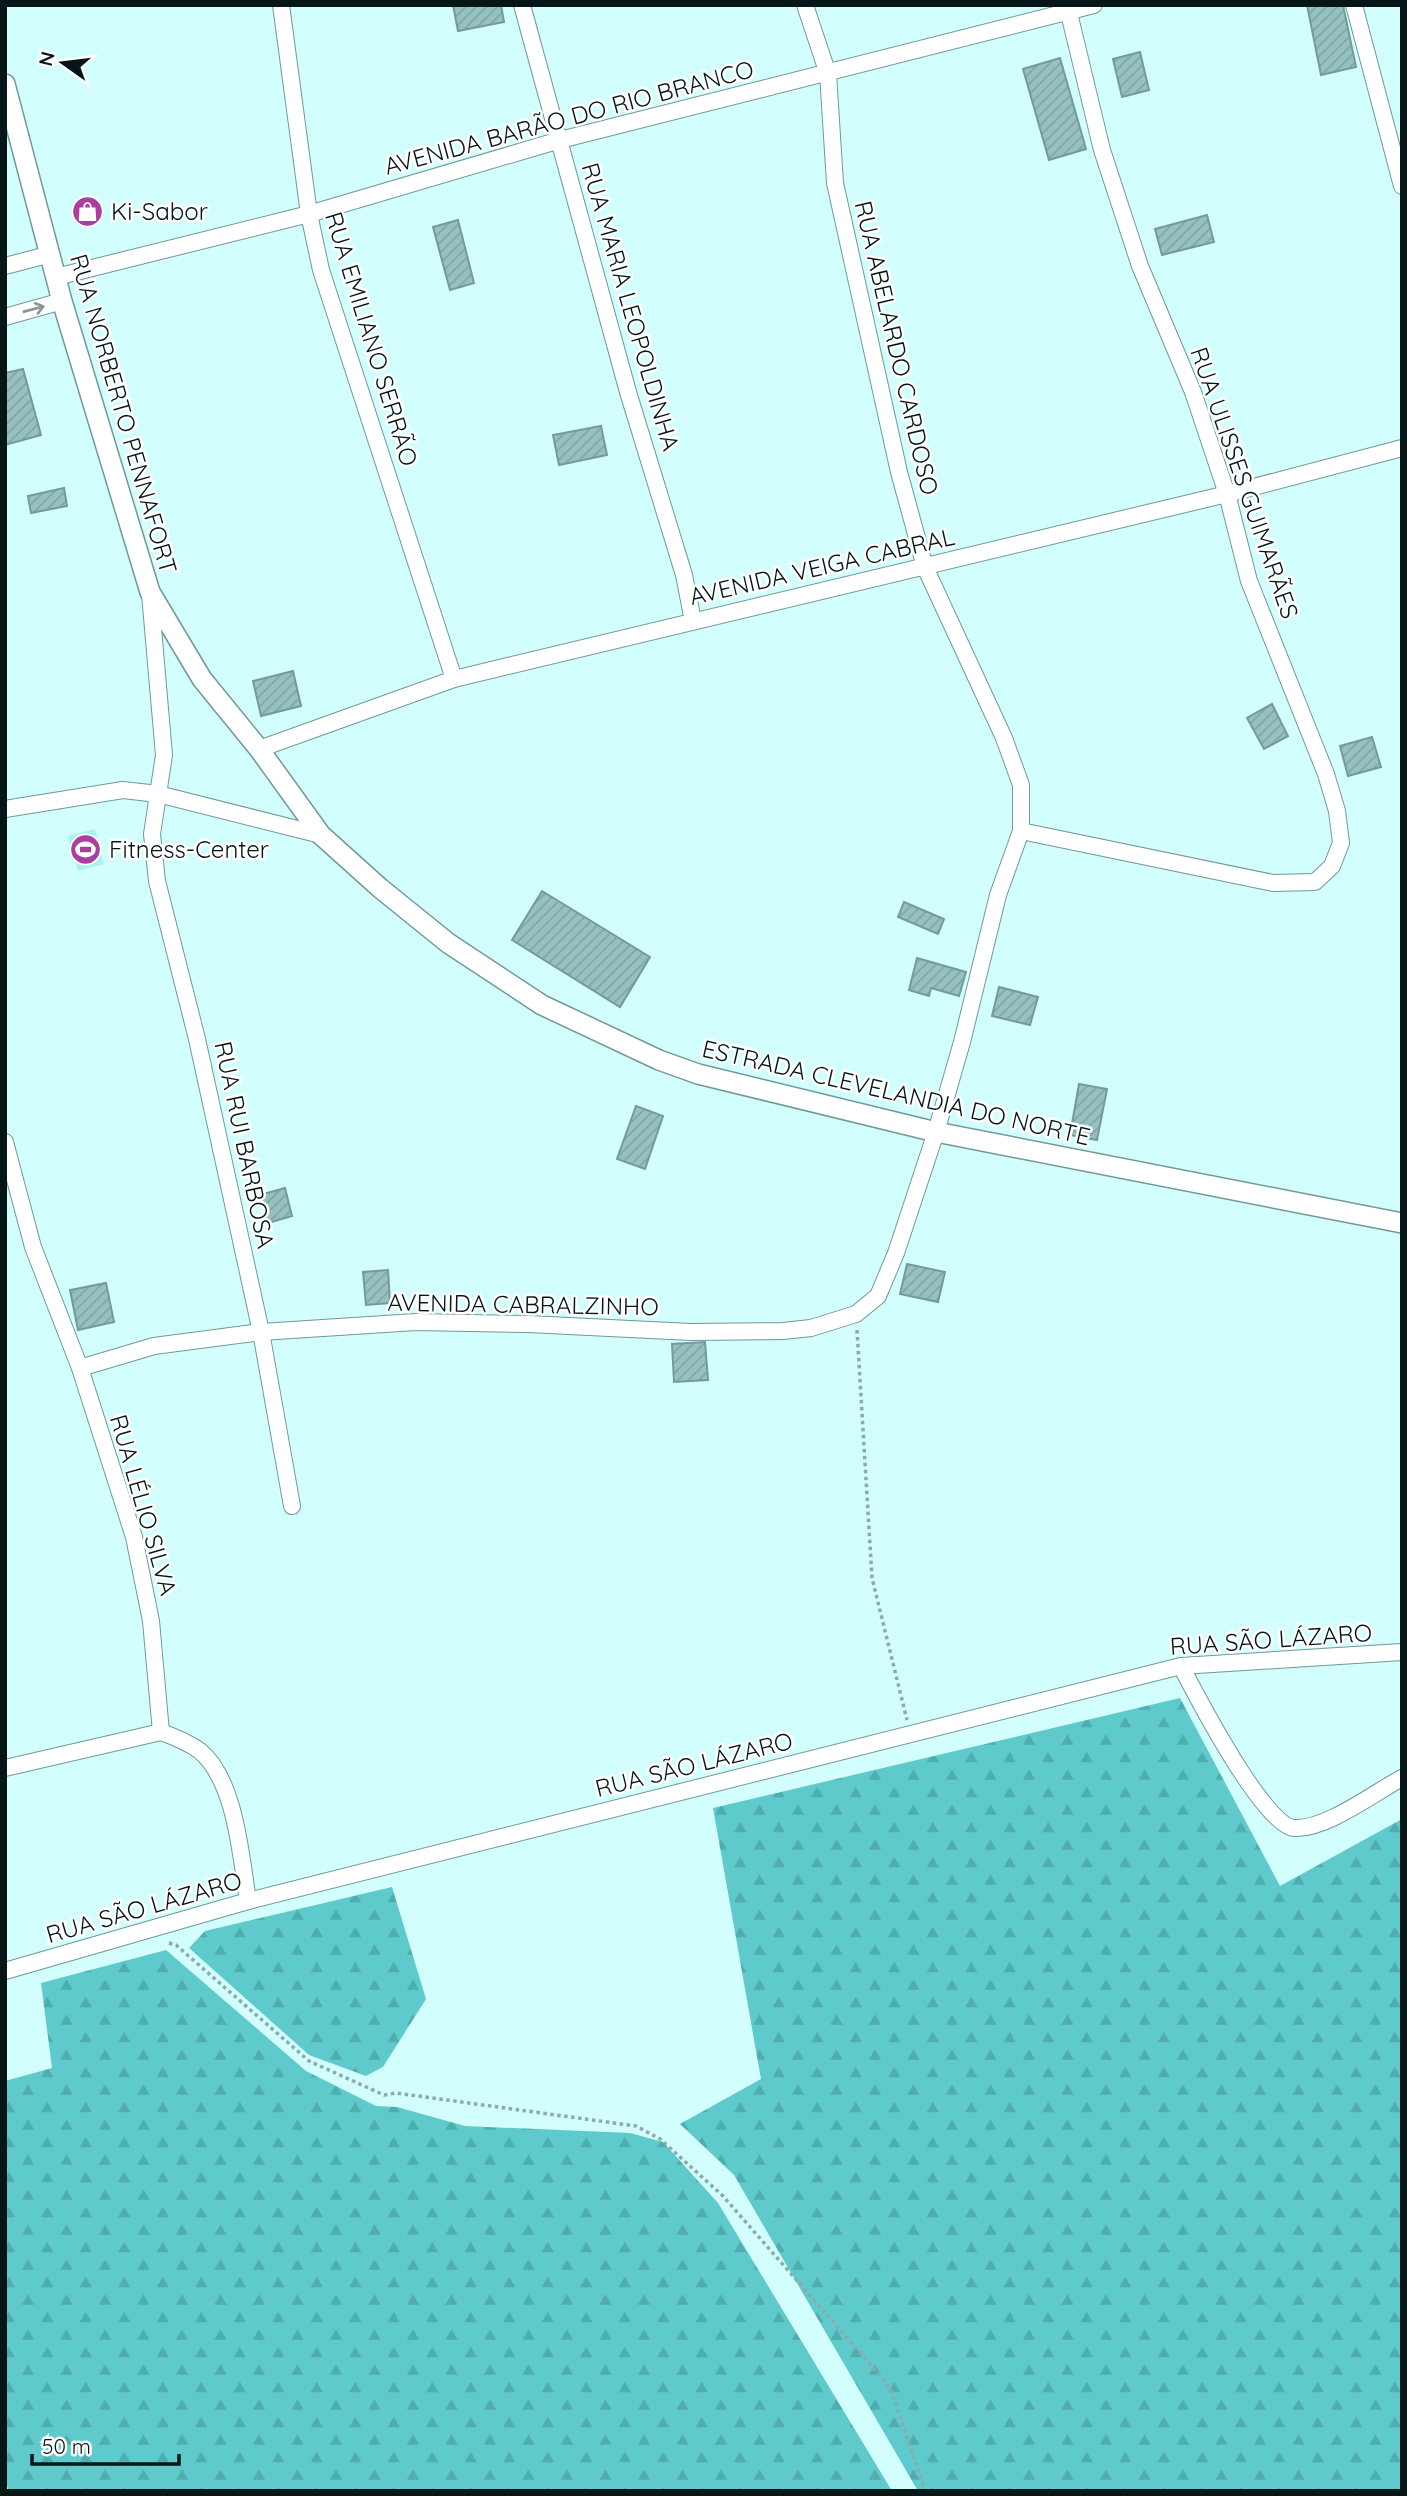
<svg xmlns="http://www.w3.org/2000/svg" width="1407" height="2496" font-family="Quicksand,sans-serif">
	<defs>
		<pattern id="forest-firs" width="22" height="20" patternUnits="userSpaceOnUse" patternTransform="scale(1.75)"><rect width="22" height="20" fill="#5ecacb"/><path d="M5 1l3.5 6h-7zM16 11l3.5 6h-7z" fill="#50adae"/></pattern>
		<pattern id="building-hatch" width="6" height="6" patternUnits="userSpaceOnUse" patternTransform="scale(1.75)"><rect width="6" height="6" fill="#97c1c1"/><path d="M-1 1l2-2M0 6l6-6M5 7l2-2" fill="none" stroke="#81a5a5"/></pattern>
	</defs>
	<rect width="100%" height="100%" fill="#d2fefd"/>
	<polygon fill="#a7f3f2" points="95,829 104,864 78,871 68,836"/>
	<g fill="url(#forest-firs)">
		<polygon points="1180,1698 1280,1886 1402,1819 1402,2491 918,2491 734,2175 680,2124 761,2079 713,1808"/>
		<polygon points="392,1887 426,1999 383,2067 366,2076 309,2055 189,1948 205,1931"/>
		<polygon points="166,1950 306,2071 376,2106 397,2107 465,2126 630,2133 663,2142 718,2203 892,2491 10,2491 5,2483 5,2081 52,2068 41,1983"/>
	</g>
	<g fill="url(#building-hatch)" stroke="#729b9a" stroke-width="2">
		<polygon points="453,5 501,5 504,22 458,31"/>
		<polygon points="1307,5 1343,5 1356,67 1321,75"/>
		<polygon points="1140,52 1149,90 1122,97 1113,59"/>
		<polygon points="1060,58 1086,149 1049,160 1023,69"/>
		<polygon points="1207,215 1214,242 1162,255 1155,229"/>
		<polygon points="458,220 474,283 450,290 433,227"/>
		<polygon points="23,369 41,435 5,445 5,373"/>
		<polygon points="601,426 607,455 559,465 553,435"/>
		<polygon points="64,488 67,506 31,513 28,496"/>
		<polygon points="293,671 301,706 261,716 253,681"/>
		<polygon points="1272,704 1288,736 1264,749 1247,718"/>
		<polygon points="1372,737 1381,767 1348,776 1340,746"/>
		<polygon points="542,891 650,957 620,1007 512,940"/>
		<polygon points="904,902 944,919 938,934 898,917"/>
		<polygon points="917,958 966,972 959,996 931,988 929,996 909,990"/>
		<polygon points="999,987 1038,997 1030,1025 992,1016"/>
		<polygon points="1079,1084 1107,1089 1097,1140 1070,1135"/>
		<polygon points="636,1106 663,1116 645,1169 617,1159"/>
		<polygon points="285,1188 292,1216 268,1223 260,1195"/>
		<polygon points="907,1264 945,1272 938,1302 900,1294"/>
		<polygon points="388,1270 390,1303 366,1305 363,1272"/>
		<polygon points="106,1283 114,1322 78,1330 70,1290"/>
		<polygon points="705,1342 708,1380 674,1382 672,1344"/>
	</g>
	<g fill="none" stroke-linecap="round" stroke-linejoin="round">
		<defs>
			<g id="minor">
				<polyline points="281,5 309,214 321,270 454,679"/>
				<polyline points="522,5 628,392 684,575 693,621"/>
				<polyline points="1354,5 1402,186"/>
				<polyline points="5,266 51,254"/>
				<polyline points="56,277 309,214 560,140 1094,5"/>
				<polyline points="5,317 62,301"/>
				<polyline points="150,594 164,755 152,834 157,881 197,1039 261,1332 292,1506"/>
				<polyline points="259,749 454,679 1227,494 1402,448"/>
				<polyline points="5,809 123,790 158,794 321,835"/>
				<polyline points="1021,831 1273,883 1315,882 1332,866 1341,843 1337,811 1326,774 1249,581 1227,494 1193,392 1140,266 1102,150 1067,5"/>
				<polyline points="5,1142 33,1247 80,1368 134,1537 151,1621 161,1732"/>
				<polyline points="80,1368 154,1346 261,1332 416,1322 528,1324 691,1332 783,1331 811,1328 856,1314 878,1296 896,1253 936,1132 962,1042 998,895 1021,831 1021,785 1004,738 925,567 899,472 835,183 828,74 805,5"/>
				<path d="M 1181,1666 C 1196,1695 1264,1826 1294,1828 C 1326,1830 1375,1792 1402,1778"/>
				<path d="M 161,1732 C 175,1737 188,1742 200,1751 C 236,1781 241,1858 248,1901"/>
				<polyline points="5,1768 161,1732"/>
				<polyline points="5,1971 248,1901 1181,1666 1402,1652"/>
			</g>
			<polyline id="tertiary" points="5,84 62,301 150,592 202,679 259,749 321,835 380,888 448,943 542,1005 659,1060 698,1074 936,1132 1402,1223"/>
		</defs>
		<use href="#minor" stroke="#709998" stroke-width="18"/>
		<use href="#tertiary" stroke="#709998" stroke-width="22"/>
		<g stroke="#89abaa" stroke-width="3.5" stroke-dasharray="3.5 3.5" stroke-linecap="butt">
			<polyline points="857,1330 872,1578 907,1720"/>
			<polyline points="169,1943 176,1945 309,2061 384,2095 396,2093 636,2126 660,2139 723,2196 890,2387 925,2491"/>
		</g>
		<use href="#minor" stroke="#fff" stroke-width="16"/>
		<use href="#tertiary" stroke="#fff" stroke-width="19"/>
	</g>
	<defs><path id="oneway-shaft" d="M-6 0H5M1.5-3L5.5 0L1.5 3" fill="none" stroke-width="1.6" stroke-linecap="round" stroke-linejoin="round" transform="scale(1.75)"/></defs>
	<use stroke="#8f9696" href="#oneway-shaft" transform="translate(34 309) rotate(-15)"/>
	<defs>
		<symbol id="shop-disc" viewBox="-11 -11 22 22"><circle r="9.5" fill="#aa3fa0" stroke="#fff"/><path d="M-5-2.5h2.3a2.7 3.5 0 0 1 5.4 0H5L5.5 6h-11ZM-1.5-2.5h3a1.5 2.3 0 0 0-3 0Z" fill="#fff"/></symbol>
		<symbol id="stadium-disc" viewBox="-11 -11 22 22"><circle r="9.5" fill="#aa3fa0" stroke="#fff"/><path d="M0-5a6.5 5 0 1 0 0 10a6.5 5 0 1 0 0-10ZM-3.5-1.8h7v3.6h-7Z" fill="#fff"/></symbol>
	</defs>
	<g fill-rule="evenodd">
		<use href="#shop-disc" x="70" y="194" width="35" height="35"/>
		<use href="#stadium-disc" x="68" y="832" width="35" height="35"/>
	</g>
	<g text-anchor="middle" stroke-width="5" stroke-linejoin="round" paint-order="stroke">
		<g font-size="24" fill="#061616" stroke="#fff">
			<text transform="translate(569 118) rotate(-15)" y="8">AVENIDA BARÃO DO RIO BRANCO</text>
			<text transform="translate(630 307) rotate(74)" y="8">RUA MARIA LEOPOLDINHA</text>
			<text transform="translate(371 339) rotate(73)" y="8">RUA EMILIANO SERRÃO</text>
			<text transform="translate(896 348) rotate(77)" y="8">RUA ABELARDO CARDOSO</text>
			<text transform="translate(123 414) rotate(74)" y="8">RUA NORBERTO PENNAFORT</text>
			<text transform="translate(1244 483) rotate(71)" y="8">RUA ULISSES GUIMARÃES</text>
			<text transform="translate(822 567) rotate(-13)" y="8">AVENIDA VEIGA CABRAL</text>
			<text transform="translate(896 1093) rotate(13)" y="8">ESTRADA CLEVELANDIA DO NORTE</text>
			<text transform="translate(244 1145) rotate(78)" y="8">RUA RUI BARBOSA</text>
			<text transform="translate(523 1305) rotate(1)" y="8">AVENIDA CABRALZINHO</text>
			<text transform="translate(143 1505) rotate(74)" y="8">RUA LÉLIO SILVA</text>
			<text transform="translate(1271 1640) rotate(-4)" y="8">RUA SÃO LÁZARO</text>
			<text transform="translate(694 1765) rotate(-14)" y="8">RUA SÃO LÁZARO</text>
			<text transform="translate(144 1908) rotate(-16)" y="8">RUA SÃO LÁZARO</text>
		</g>
		<g font-size="24" fill="#061616" stroke="#fff" text-anchor="start">
			<text x="111" y="220">Ki-Sabor</text>
			<text x="109" y="858">Fitness-Center</text>
		</g>
	</g>
	<rect width="1407" height="2496" fill="none" stroke="#061616" stroke-width="14"/>
	<g transform="translate(63 63) rotate(284)" stroke="#ffffff" stroke-width="5" paint-order="stroke">
	<path d="M0-5L12 26L0 18L-12 26Z" fill="#061616"/>
	<text y="-10" font-size="19" font-weight="bold" text-anchor="middle" fill="#061616">N</text>
	</g>
	<path d="M32 2454v10h147v-10" fill="none" stroke="#061616" stroke-width="3.5"/>
	<text x="42" y="2454" font-size="21" fill="#061616" stroke="#ffffff" stroke-width="5" paint-order="stroke">50 m</text>
</svg>
